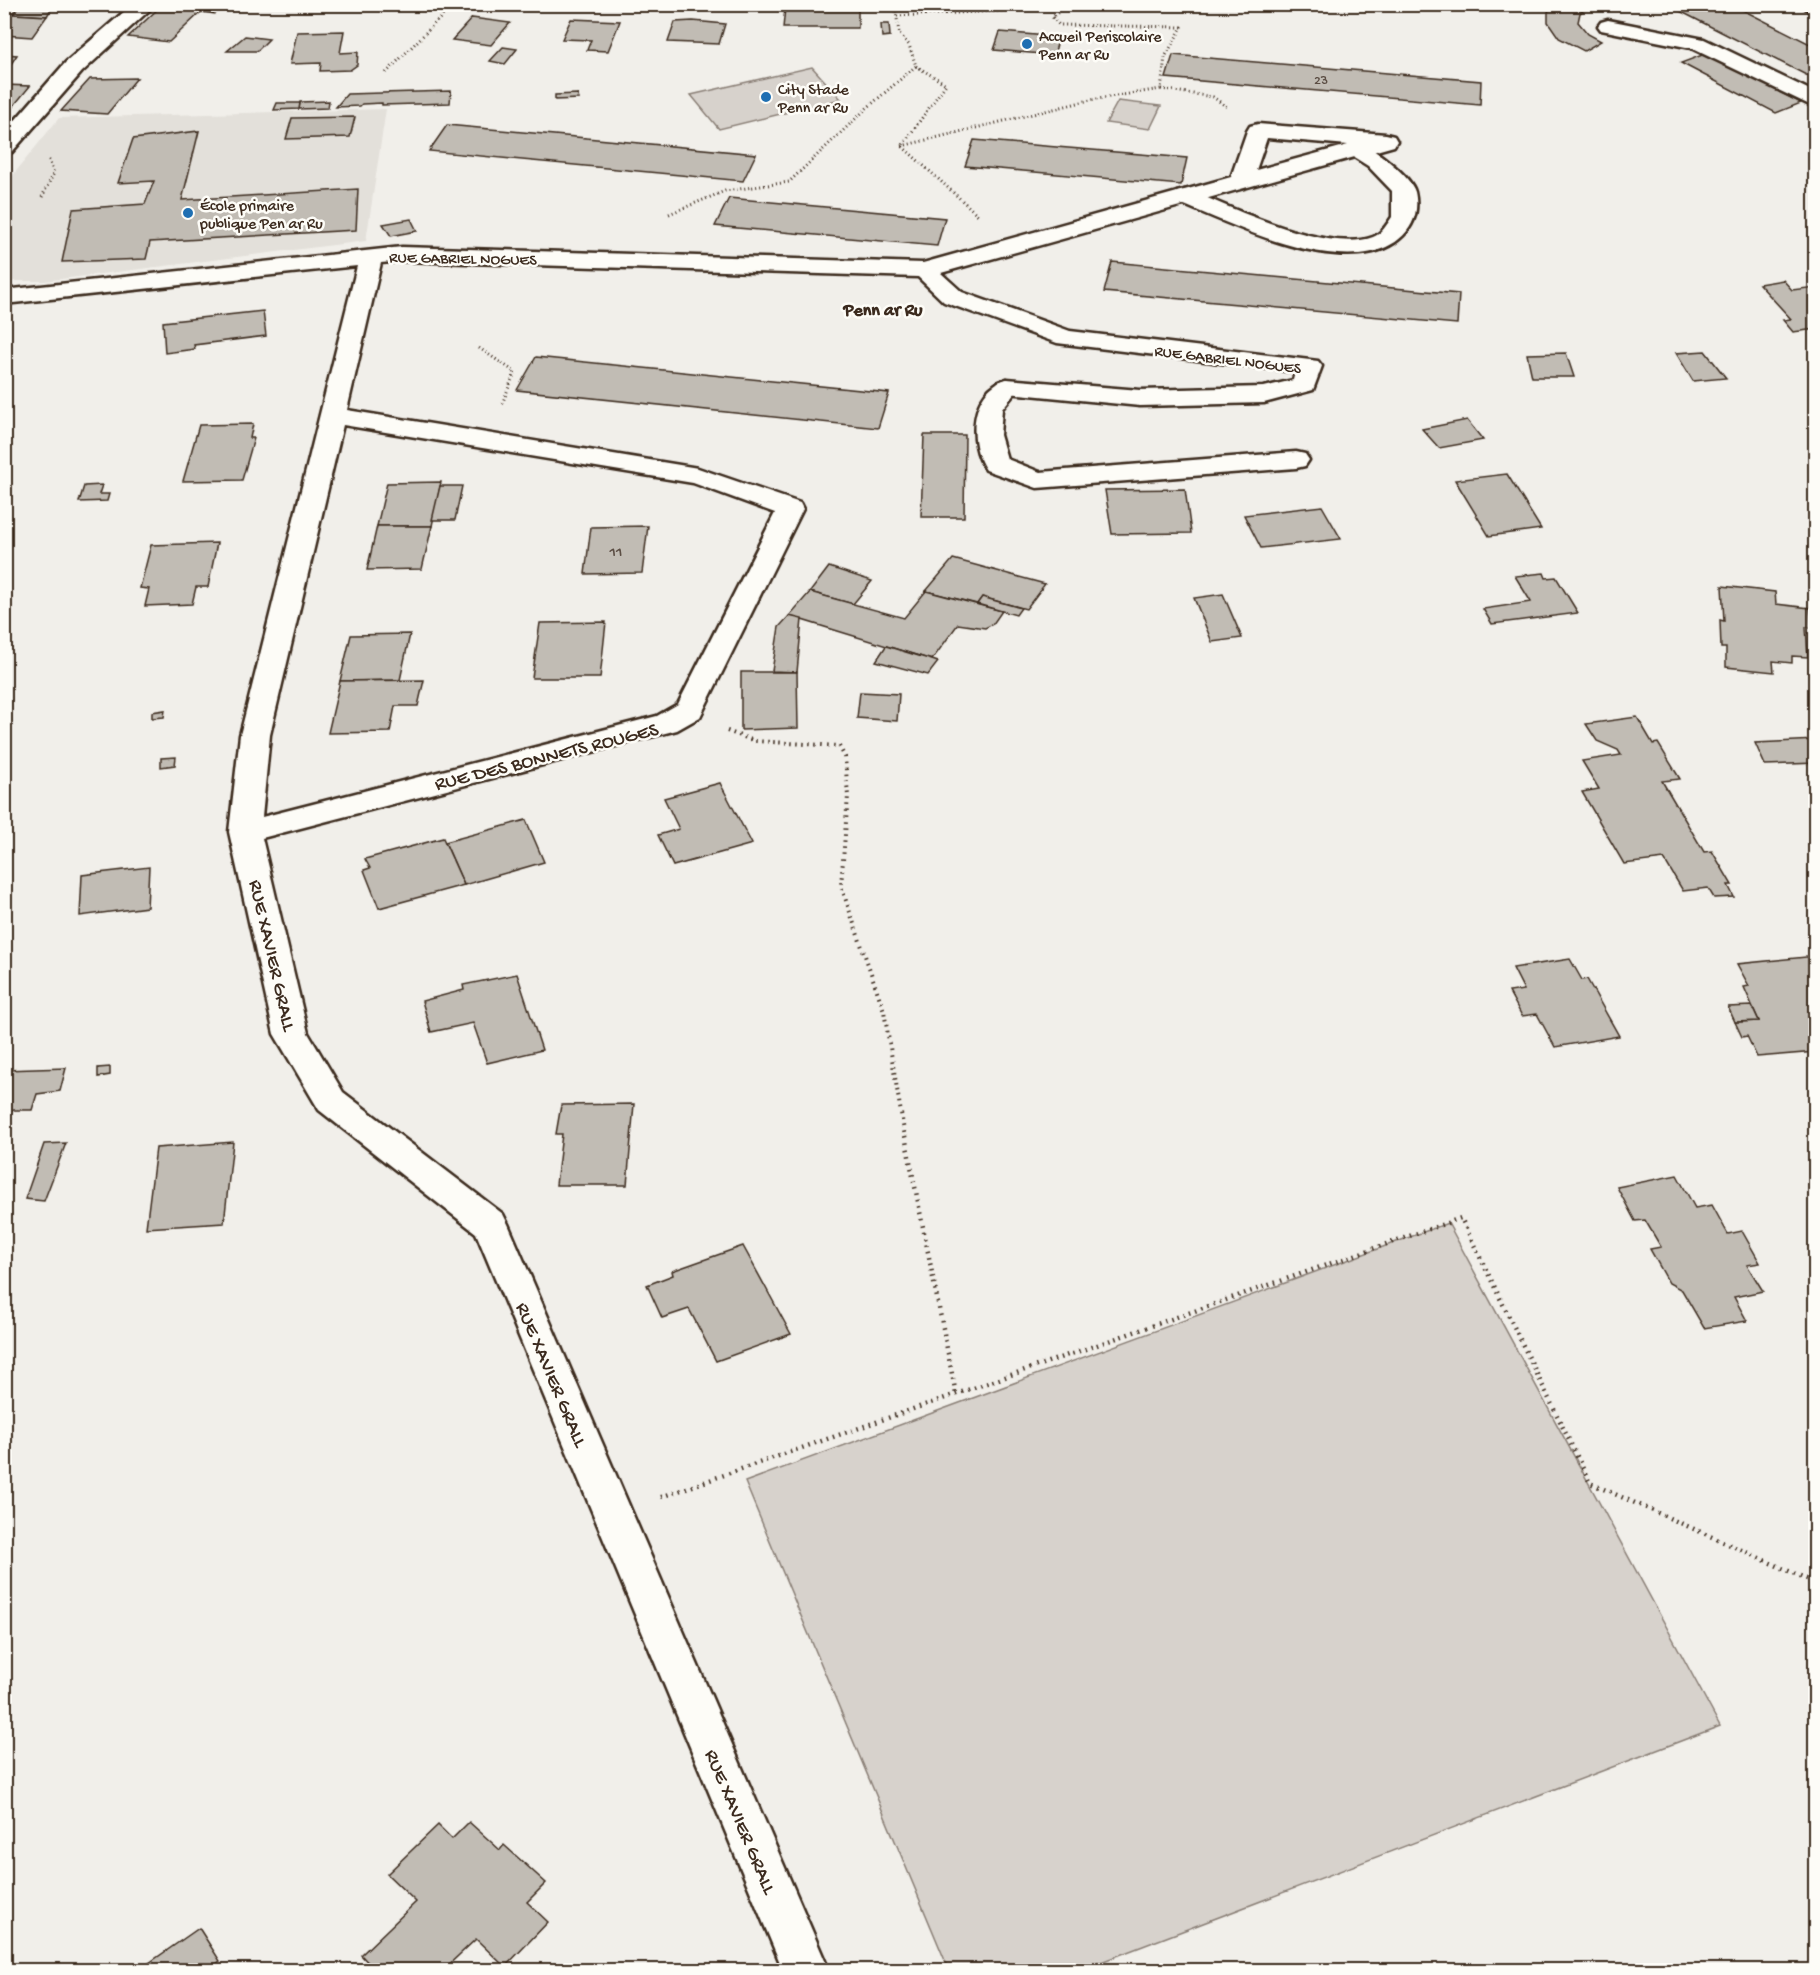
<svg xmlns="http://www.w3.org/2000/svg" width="1820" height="1975" font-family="'Gochi Hand',sans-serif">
	<rect width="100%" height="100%" fill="#f1efea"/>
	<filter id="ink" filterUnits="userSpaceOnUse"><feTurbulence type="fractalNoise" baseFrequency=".0167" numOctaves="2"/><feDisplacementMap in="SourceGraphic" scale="12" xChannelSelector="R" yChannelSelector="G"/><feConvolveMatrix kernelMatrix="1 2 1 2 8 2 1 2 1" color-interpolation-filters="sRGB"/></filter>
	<g filter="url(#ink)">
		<g fill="#e3e0da">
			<polygon points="900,5 1016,5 1012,8 901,12"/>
			<polygon points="386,109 366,241 45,281 5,281 5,185 59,118"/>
		</g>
		<g fill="#d7d2cc" stroke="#897e75" stroke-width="1.5">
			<polygon points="812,67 841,99 719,129 691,95"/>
			<polygon points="1118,101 1161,106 1150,129 1106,123"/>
			<polygon points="1448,1223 1720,1726 1080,1970 949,1970 745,1482"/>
		</g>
		<g fill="#c1bcb4" stroke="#3b2a1e" stroke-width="1.5">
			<polygon points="5,4 20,4 13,14 4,14"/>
			<polygon points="20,4 54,4 47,16 13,14"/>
			<polygon points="163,4 225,4 215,14 161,6"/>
			<polygon points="923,4 975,4 976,8 924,9"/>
			<polygon points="1553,4 1593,4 1580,13 1578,22 1588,34 1601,41 1584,51 1559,38 1548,22 1548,12"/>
			<polygon points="1666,4 1731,4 1816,47 1816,80"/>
			<polygon points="161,6 201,12 169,42 128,37"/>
			<polygon points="858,7 858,28 783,28 785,8"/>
			<polygon points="4,14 13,14 47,16 32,37 4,35"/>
			<polygon points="472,18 510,23 491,45 452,40"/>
			<polygon points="571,19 620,21 608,51 587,50 591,40 562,39"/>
			<polygon points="693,21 725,24 719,44 668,42 675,22"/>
			<polygon points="881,24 889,24 890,36 882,37"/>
			<polygon points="344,31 340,53 358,52 357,65 350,70 320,71 321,63 290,64 297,32"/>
			<polygon points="1000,32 1059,37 1054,55 994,50"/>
			<polygon points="245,36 269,39 257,51 227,51"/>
			<polygon points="503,47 517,49 505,64 490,61"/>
			<polygon points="4,54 17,55 11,64 4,64"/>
			<polygon points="1705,54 1801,103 1776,113 1681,63"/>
			<polygon points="1173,55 1481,81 1480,105 1166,78"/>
			<polygon points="4,78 9,78 5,85 30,86 11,109 4,109"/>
			<polygon points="137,78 107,114 61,111 90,79"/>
			<polygon points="451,91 450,103 382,105 382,103 362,104 360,106 336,107 347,94"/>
			<polygon points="577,94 579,99 555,100 555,95"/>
			<polygon points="329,101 328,108 299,109 300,102"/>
			<polygon points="277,103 300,103 299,109 274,110"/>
			<polygon points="355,117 350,137 286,139 292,118"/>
			<polygon points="447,125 756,154 743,181 429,151"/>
			<polygon points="199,131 182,200 358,189 356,230 150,242 146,259 62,262 73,209 145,204 154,181 118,183 133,139"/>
			<polygon points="974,140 1187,158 1181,185 965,166"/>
			<polygon points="729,198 945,218 937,246 715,226"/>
			<polygon points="411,219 417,231 391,236 383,224"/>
			<polygon points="1112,262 1459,294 1457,324 1104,292"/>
			<polygon points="1783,280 1792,290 1816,287 1816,317 1813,317 1816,320 1816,329 1793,332 1783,320 1791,319 1759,284"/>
			<polygon points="263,311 266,336 194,345 195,349 165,353 163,322"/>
			<polygon points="1705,351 1726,378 1693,381 1676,353"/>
			<polygon points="1566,353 1574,377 1532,377 1527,354"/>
			<polygon points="536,357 889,393 878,428 517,390"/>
			<polygon points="1467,420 1483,440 1439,448 1422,429"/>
			<polygon points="253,424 250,438 254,438 242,480 183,481 199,425"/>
			<polygon points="924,435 965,435 964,517 921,517"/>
			<polygon points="1507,474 1541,529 1489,536 1455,480"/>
			<polygon points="441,482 432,526 377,526 387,483"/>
			<polygon points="102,485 99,494 109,494 107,501 79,502 84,486"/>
			<polygon points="440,486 462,486 455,520 432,520"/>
			<polygon points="1185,489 1191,533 1112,534 1105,490"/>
			<polygon points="1322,506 1341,539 1261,548 1244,515"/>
			<polygon points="377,526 432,526 422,569 367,570"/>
			<polygon points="648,526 642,573 585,574 591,527"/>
			<polygon points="217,543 208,587 196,587 192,604 145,606 149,589 140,588 151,545"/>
			<polygon points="953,559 1045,584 1026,609 982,597 977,604 926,591"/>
			<polygon points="829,567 872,581 853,604 810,592"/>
			<polygon points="1544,573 1546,578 1556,577 1578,613 1492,624 1483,609 1531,602 1515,576"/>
			<polygon points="1722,586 1775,592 1776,604 1810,608 1812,628 1806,627 1808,657 1792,656 1792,663 1773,661 1774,672 1726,667 1726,648 1721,648 1720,620 1724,621"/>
			<polygon points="926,591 1002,611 993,624 985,628 958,624 932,660 789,616 810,592 904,618"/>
			<polygon points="1223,594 1242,638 1212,642 1194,598"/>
			<polygon points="982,597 1021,608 1016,615 977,604"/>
			<polygon points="789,616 802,619 797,672 772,671 779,627"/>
			<polygon points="606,622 600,678 532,678 540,623"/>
			<polygon points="410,634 400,680 340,681 351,635"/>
			<polygon points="886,646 932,660 938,662 928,675 876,661"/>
			<polygon points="741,672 797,672 798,728 741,730"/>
			<polygon points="424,680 418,706 395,706 390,732 328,733 340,681"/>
			<polygon points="860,692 899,694 897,721 857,718"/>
			<polygon points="165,710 164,717 152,718 152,712"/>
			<polygon points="1637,717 1653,744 1658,743 1680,779 1662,781 1704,852 1712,851 1732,885 1728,885 1734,897 1714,898 1708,888 1683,891 1664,859 1624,864 1582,792 1599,789 1582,761 1621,755 1618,750 1597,741 1586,724"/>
			<polygon points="1816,740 1816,763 1765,765 1755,743"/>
			<polygon points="176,757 175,765 161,767 161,758"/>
			<polygon points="720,783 752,844 673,866 658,835 679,829 664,798"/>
			<polygon points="526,820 544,862 464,885 445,842"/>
			<polygon points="443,838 464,885 379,908 364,870 370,868 365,859"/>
			<polygon points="149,867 147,907 80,916 82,875"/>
			<polygon points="1816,956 1816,1030 1811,1031 1816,1040 1816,1052 1757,1057 1747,1036 1742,1037 1735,1022 1759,1021 1744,987 1749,986 1737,964"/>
			<polygon points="1570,959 1582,980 1587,979 1619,1036 1555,1047 1537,1014 1522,1016 1509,992 1524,990 1513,968"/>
			<polygon points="517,974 542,1050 487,1063 473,1023 431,1032 422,1001 464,990 463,985"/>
			<polygon points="1752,1006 1759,1021 1735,1022 1728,1007"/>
			<polygon points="110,1067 110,1075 98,1077 98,1068"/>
			<polygon points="66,1068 60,1091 37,1094 32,1110 4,1110 4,1070"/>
			<polygon points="634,1104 627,1185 556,1185 562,1134 556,1134 561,1105"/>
			<polygon points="233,1142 224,1223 146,1228 156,1148"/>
			<polygon points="66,1143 44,1201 25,1199 44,1144"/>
			<polygon points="1677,1175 1695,1208 1712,1205 1728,1234 1742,1231 1760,1263 1747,1265 1763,1291 1734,1297 1747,1321 1704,1328 1682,1290 1669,1283 1650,1249 1661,1247 1645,1220 1635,1221 1617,1187"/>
			<polygon points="743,1246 791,1334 716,1361 689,1309 662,1318 647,1285 673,1275 672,1271"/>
			<polygon points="469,1822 500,1850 504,1845 546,1883 527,1902 548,1922 505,1967 476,1939 443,1970 375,1970 361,1955 416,1902 387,1874 438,1825 452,1839"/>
			<polygon points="199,1928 220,1961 208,1970 139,1970"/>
		</g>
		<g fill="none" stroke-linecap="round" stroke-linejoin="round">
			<defs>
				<g id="lane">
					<polygon points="1801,4 1816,4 1816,13 1809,11"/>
					<polygon points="1608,20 1704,39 1816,93 1816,108 1691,48 1601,30 1598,26 1601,22"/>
					<path d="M 1357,142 C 1372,146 1411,176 1415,192 C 1423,228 1394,251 1360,254 C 1301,259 1231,224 1177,202 L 1173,197 L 1177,192 L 1185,190 L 1193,192 C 1235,209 1329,254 1373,237 C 1382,234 1387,224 1392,217 L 1392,191 L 1368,166 L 1349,154 L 1346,149 L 1349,144 Z"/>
					<path d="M 1007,379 L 1016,382 L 1020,387 L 1002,409 L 1000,435 L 1007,459 L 1040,472 L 1296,452 L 1305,454 L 1309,460 L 1305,466 L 1296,468 L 1037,488 L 986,470 C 967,443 970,389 1007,379 Z"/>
				</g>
				<g id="street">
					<polygon points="133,4 156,4 82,72 12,152 4,154 4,133 66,62"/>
					<path d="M 1258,124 L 1386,134 L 1394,136 L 1397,141 L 1394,146 L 941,273 L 962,292 L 1070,331 L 1318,361 L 1322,366 L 1313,390 L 1264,403 L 1140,406 L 998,392 L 994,387 L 998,382 L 1007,379 L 1140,390 L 1264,387 L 1293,380 L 1295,372 L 1057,343 L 944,302 L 918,277 L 402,261 L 381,263 L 347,410 L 698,468 L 800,503 L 803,509 L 700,717 L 677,730 L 262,838 L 308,1033 L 343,1092 L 503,1214 L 508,1224 L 829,1970 L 783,1970 L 476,1233 L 319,1110 L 274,1034 L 229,832 L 240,735 L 357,266 L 4,304 L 4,290 L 402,247 L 923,263 L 1231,177 L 1247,131 L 1250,126 ZM 1267,138 L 1348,145 L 1256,170 ZM 343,425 L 693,483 L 775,513 L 678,704 L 657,716 L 262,817 L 270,735 Z"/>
				</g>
			</defs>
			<use href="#lane" stroke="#3b2a1e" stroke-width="5"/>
			<use href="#street" stroke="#3b2a1e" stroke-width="5"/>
			<g stroke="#3b2a1e" stroke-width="3" stroke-dasharray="1 3" stroke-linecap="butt">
				<polyline points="897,16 1017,10 1024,4"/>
				<polyline points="916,66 946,84 902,146 978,215"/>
				<polyline points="386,73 454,4"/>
				<polyline points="1161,89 1213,97 1227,107"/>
				<polyline points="902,146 1090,100 1161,89 1165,57 1182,27 1059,25 1052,17 1069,4"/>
				<polyline points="42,197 54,173 48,158"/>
				<polyline points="669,214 725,191 789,182 867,108 916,66 909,45 899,33 895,4"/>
				<polyline points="479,348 515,372 502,404"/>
			</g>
			<polyline stroke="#3b2a1e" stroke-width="4" stroke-dasharray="1.5 4.5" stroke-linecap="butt" points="727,731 755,741 839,746 845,757 848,796 841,886 884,1011 905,1137"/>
			<g stroke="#3b2a1e" stroke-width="4.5" stroke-dasharray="1.5 5" stroke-linecap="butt">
				<polyline points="905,1136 956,1394"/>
				<polyline points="661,1497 1461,1218 1590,1483 1816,1583"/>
			</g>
			<use href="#lane" fill="#fdfcf7" fill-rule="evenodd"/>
			<use href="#street" fill="#fdfcf7" fill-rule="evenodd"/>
		</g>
	</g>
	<g fill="#1f6fb2" stroke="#fdfcf7" stroke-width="2">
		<circle cx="1027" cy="44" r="6"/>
		<circle cx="766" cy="97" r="6"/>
		<circle cx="188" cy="213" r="6"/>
	</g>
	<g text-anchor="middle" stroke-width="5" stroke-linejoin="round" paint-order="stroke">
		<g font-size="14" fill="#5c4e44">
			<text x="1321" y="84">23</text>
		</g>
		<g font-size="16" fill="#3b2a1e" stroke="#fdfcf7" text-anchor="start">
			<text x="1039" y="41">Accueil Periscolaire<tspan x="1039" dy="18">Penn ar Ru</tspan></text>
			<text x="778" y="94">City Stade<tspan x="778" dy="18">Penn ar Ru</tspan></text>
			<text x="200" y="210">École primaire<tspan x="200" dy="18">publique Pen ar Ru</tspan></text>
		</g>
		<g font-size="16" fill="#3b2a1e" stroke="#fdfcf7">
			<text transform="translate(463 257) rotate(1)" y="6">RUE GABRIEL NOGUES</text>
			<text transform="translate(1228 358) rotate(7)" y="6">RUE GABRIEL NOGUES</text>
		</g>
		<g font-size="16" fill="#5c4e44">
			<text x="616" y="556">11</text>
		</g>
		<g font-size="18" font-weight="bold" fill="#3b2a1e" stroke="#fdfcf7">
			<text x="883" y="315">Penn ar Ru</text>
		</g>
		<g font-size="20" fill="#3b2a1e" stroke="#fdfcf7">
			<text transform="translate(546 755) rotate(-14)" y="7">RUE DES BONNETS ROUGES</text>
			<text transform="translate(274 955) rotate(77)" y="7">RUE XAVIER GRALL</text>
			<text transform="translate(553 1374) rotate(67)" y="7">RUE XAVIER GRALL</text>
			<text transform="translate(742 1821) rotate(67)" y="7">RUE XAVIER GRALL</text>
		</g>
	</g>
	<rect width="1820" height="1975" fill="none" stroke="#fdfcf7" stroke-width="24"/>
	<rect x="12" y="12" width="1796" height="1951" fill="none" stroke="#3b2a1e" stroke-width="2" filter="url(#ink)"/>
</svg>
